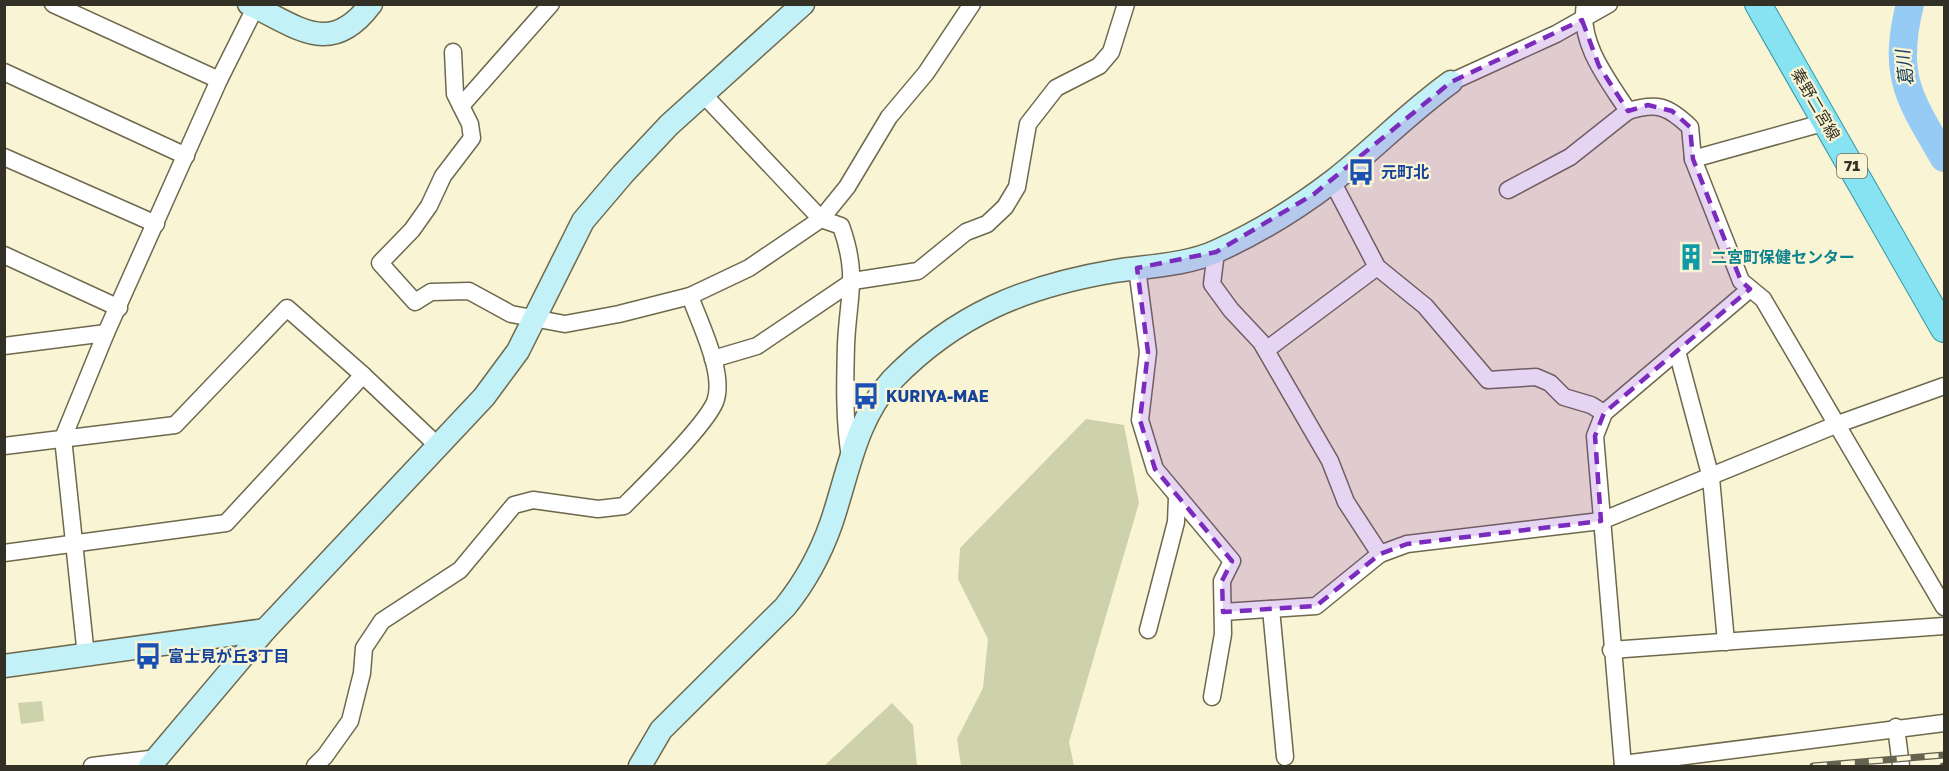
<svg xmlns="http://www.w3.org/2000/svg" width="1949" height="771" font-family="'Golos Text','Noto Sans JP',sans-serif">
	<rect width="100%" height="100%" fill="#f9f4d4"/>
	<g fill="#ced2ab">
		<polygon points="1086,419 1124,425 1139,503 1069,742 1074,766 961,766 957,739 983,688 988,639 958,579 960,548"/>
		<polygon points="42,701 44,721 21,724 18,703"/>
		<polygon points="892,703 913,725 917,766 824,766"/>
	</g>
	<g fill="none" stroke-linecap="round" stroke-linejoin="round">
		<path stroke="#96cbf6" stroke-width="28" d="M 1910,4 C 1892,76 1909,98 1944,158"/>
		<defs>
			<g id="street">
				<polyline points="53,4 219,80"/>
				<path d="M 1585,4 C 1578,43 1608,80 1628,111 C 1657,102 1668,106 1690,127 L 1693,159"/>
				<polyline points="453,52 455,94 470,124 472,138 443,176 429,206 412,230 380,263 415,302 431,292 469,291 511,314 565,324 619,314 690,296 749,268 821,219 847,187 889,117 926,73 972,4"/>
				<polyline points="4,72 186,156"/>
				<polyline points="1451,82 1556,34 1609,4"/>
				<path d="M 702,93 L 821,219 L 841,226 C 859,276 848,296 846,345 C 845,381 844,421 850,457"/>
				<polyline points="461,106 551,4"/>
				<polyline points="1826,122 1693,159 1741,281 1763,299 1944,607"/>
				<polyline points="4,157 156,224"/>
				<polyline points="1332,181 1377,267 1425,306 1488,380 1536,377 1550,383 1564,397 1591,405 1604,413"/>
				<polyline points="1508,190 1570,157 1628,111"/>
				<polyline points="1216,252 1212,284 1231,310 1261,342 1330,461 1346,502 1380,554 1407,544 1601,521 1838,424 1944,386"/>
				<polyline points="4,255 119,308"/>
				<polyline points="1137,268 1148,352 1140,420 1155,469 1232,561 1222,581 1223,634 1212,697"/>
				<polyline points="4,346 106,333"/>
				<polyline points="1266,350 1377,267"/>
				<polyline points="1677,351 1711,478 1726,642"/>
				<polyline points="713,359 757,346 853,281 918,271 966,232 987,224 1005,207 1017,187 1028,124 1056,88 1099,66 1111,52 1126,4"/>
				<polyline points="4,446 175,425 287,308 363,375"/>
				<polyline points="4,553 226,523 363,375 438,446"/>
				<polyline points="1271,609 1285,757"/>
				<polyline points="1223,612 1316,606 1380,554"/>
				<polyline points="1148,630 1176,522 1177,498"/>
				<polyline points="1611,650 1944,626"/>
				<polyline points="86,656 63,438 106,333 219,80 257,4"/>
				<polyline points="1896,727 1901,766"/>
				<polyline points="1623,764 1944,723"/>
				<polyline points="92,766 158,758"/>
				<path d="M 315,766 L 325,756 L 350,721 L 362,673 L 364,648 L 382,621 L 460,570 L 514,505 L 533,500 L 598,509 L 624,506 C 645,485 705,426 715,402 C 726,374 699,322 690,296"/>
				<polyline points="1623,766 1595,436 1604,413 1750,289"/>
			</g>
			<g id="secondary">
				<path d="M 249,4 C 297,26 330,59 371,4"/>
				<polyline points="4,666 265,630"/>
				<polyline points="150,766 265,630 484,397 518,351 583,221 623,174 669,125 803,4"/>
				<path d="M 640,766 L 661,730 L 785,607 C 806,581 820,555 831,524 C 848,475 855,420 892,380 C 956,314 1026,286 1115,271 C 1148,266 1187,265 1217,251 C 1257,233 1299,207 1333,181 C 1374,149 1409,112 1451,82"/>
			</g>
			<polyline id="primary" points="1758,4 1944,329"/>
		</defs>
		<use href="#street" stroke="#6e694d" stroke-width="19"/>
		<use href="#secondary" stroke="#6e694d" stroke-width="25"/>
		<use href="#primary" stroke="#3698a4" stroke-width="28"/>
		<use href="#street" stroke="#fff" stroke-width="16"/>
		<use href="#secondary" stroke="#c3f1f8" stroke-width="22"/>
		<use href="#primary" stroke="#87e3f1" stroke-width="26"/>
		<defs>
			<g id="rail">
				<polyline points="1813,766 1944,755"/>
				<polyline points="1943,766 1944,766"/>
			</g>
		</defs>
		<use href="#rail" stroke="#646251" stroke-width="7"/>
		<use href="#rail" stroke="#f9f4d4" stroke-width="4.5" stroke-dasharray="14" stroke-linecap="butt"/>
	</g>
	<path fill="#7b2cbf" fill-opacity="0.2" stroke="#7b2cbf" stroke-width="4.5" stroke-dasharray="12 8" stroke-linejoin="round" d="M 1582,20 L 1599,66 L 1628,111 L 1648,105 L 1672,111 L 1690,127 L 1693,159 L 1741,281 L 1750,289 L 1604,413 L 1595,436 L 1601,521 L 1407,544 L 1380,554 L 1316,606 L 1223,612 L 1222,581 L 1232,561 L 1155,469 L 1140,420 L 1148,352 L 1137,268 L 1216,252 L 1314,194 L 1451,82 Z"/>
	<defs>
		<symbol id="bus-bare" viewBox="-9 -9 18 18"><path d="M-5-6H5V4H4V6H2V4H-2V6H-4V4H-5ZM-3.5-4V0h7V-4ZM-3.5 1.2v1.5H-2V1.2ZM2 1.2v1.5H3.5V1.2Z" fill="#1a4fb4" stroke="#f9f4d4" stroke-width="2.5" paint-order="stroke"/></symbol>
		<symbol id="building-bare" viewBox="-9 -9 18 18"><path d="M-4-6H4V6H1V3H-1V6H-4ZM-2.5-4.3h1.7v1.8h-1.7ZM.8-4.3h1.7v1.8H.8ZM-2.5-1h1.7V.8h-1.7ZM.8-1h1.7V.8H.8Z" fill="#0f9aa8" stroke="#f9f4d4" stroke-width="2.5" paint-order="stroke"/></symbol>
	</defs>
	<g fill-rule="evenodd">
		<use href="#bus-bare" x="1342" y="153" width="38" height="38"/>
		<use href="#building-bare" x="1672" y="238" width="38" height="38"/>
		<use href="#bus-bare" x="847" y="377" width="38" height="38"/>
		<use href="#bus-bare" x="129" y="637" width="38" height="38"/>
	</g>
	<g text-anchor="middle" stroke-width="4.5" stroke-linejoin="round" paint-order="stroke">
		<rect fill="#f9f4d4" stroke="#6e6c5a" stroke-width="1.5" x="1837" y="154" width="30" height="24" rx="4.5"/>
		<g font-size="15" font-weight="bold" fill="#333125">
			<text x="1852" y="171">71</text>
		</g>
		<g font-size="16" fill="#333125" stroke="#f9f4d4">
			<text transform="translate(1816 104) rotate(60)" y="6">秦野二宮線</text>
		</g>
		<g font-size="16" font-weight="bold" fill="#164399" stroke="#f9f4d4" text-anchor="start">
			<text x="1381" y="178">元町北</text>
			<text x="886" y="402">KURIYA-MAE</text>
			<text x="168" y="662">富士見が丘3丁目</text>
		</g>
		<g font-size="16" font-weight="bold" fill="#0d838f" stroke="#f9f4d4" text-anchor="start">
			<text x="1711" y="263">二宮町保健センター</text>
		</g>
		<g font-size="18" font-style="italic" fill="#18405d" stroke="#f9f4d4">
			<text transform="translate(1905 68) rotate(-97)" y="6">葛川</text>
		</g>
	</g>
	<rect width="1949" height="771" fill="none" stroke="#333125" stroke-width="12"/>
</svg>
